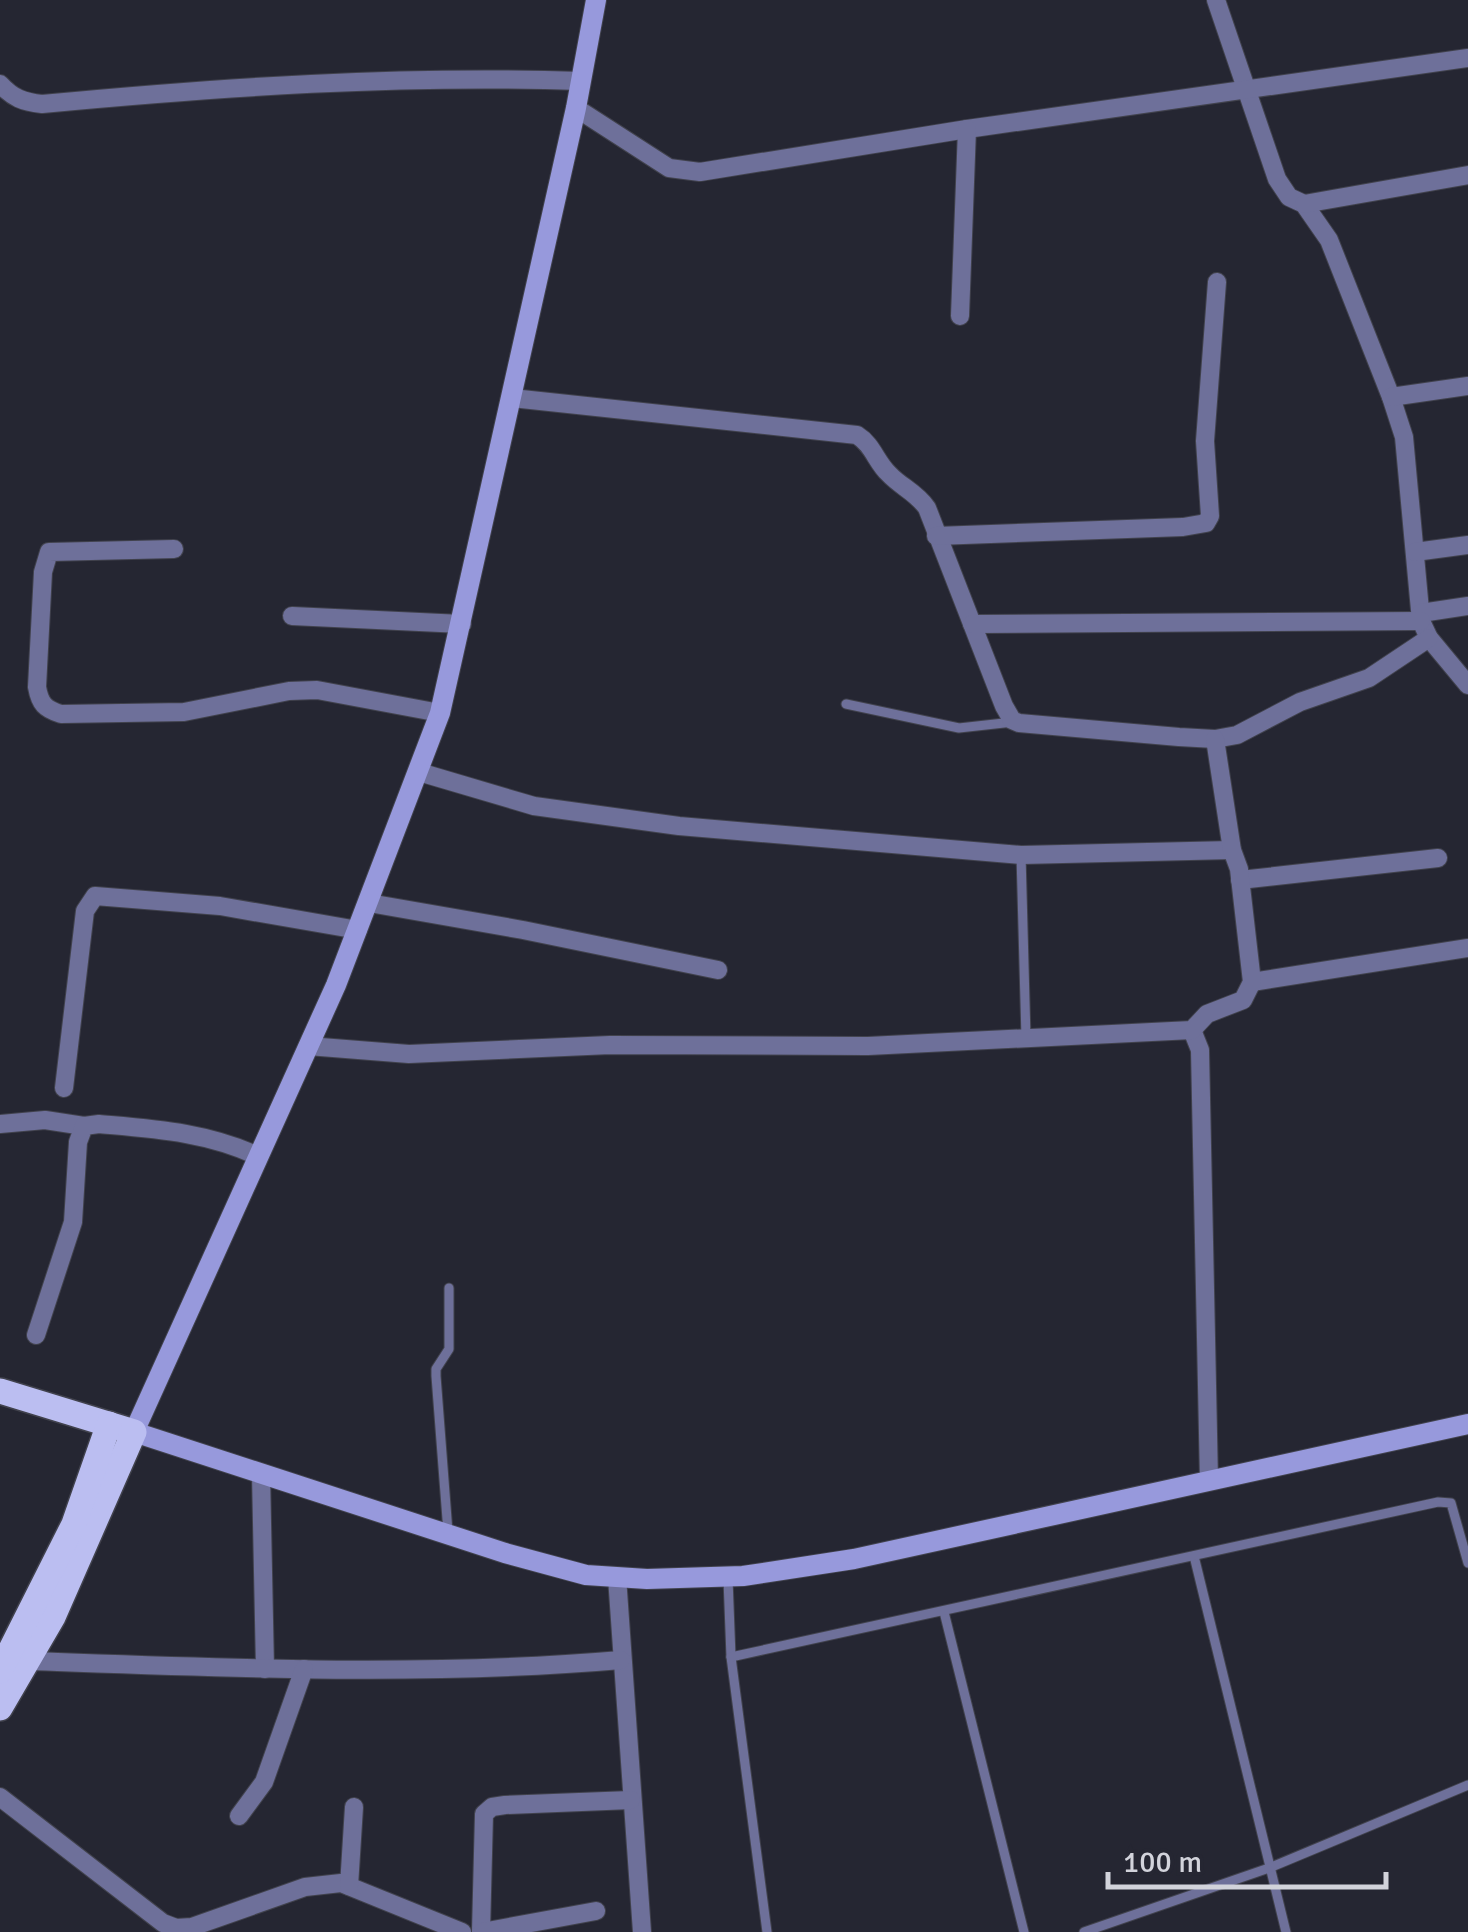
<svg xmlns="http://www.w3.org/2000/svg" width="1468" height="1932" font-family="Signika,sans-serif">
	<rect width="100%" height="100%" fill="#252632"/>
	<g fill="none" stroke-linecap="round" stroke-linejoin="round">
		<defs>
			<g id="lane">
				<polyline points="846,704 959,728 1013,722"/>
				<polyline points="1021,855 1026,1038"/>
				<polyline points="448,1532 436,1376 436,1369 449,1349 449,1288"/>
				<polyline points="1194,1556 1286,1932"/>
				<polyline points="728,1579 731,1657 767,1932"/>
				<polyline points="944,1612 1024,1932"/>
				<polyline points="731,1657 1438,1502 1451,1503 1468,1563"/>
				<polyline points="1084,1932 1269,1868 1468,1785"/>
			</g>
			<g id="street">
				<polyline points="1216,0 1277,179 1289,197 1304,204 1329,240 1391,397 1404,437 1421,621 1429,638 1468,685"/>
				<path d="M 0,84 C 13,98 23,102 42,104 C 221,87 401,75 581,81"/>
				<polyline points="576,108 669,168 700,172 967,129 1468,58"/>
				<polyline points="1304,204 1468,175"/>
				<polyline points="960,316 967,129"/>
				<polyline points="1391,397 1468,386"/>
				<path d="M 512,398 L 857,435 C 873,445 876,462 889,474 C 901,487 916,492 927,508 L 1004,706 L 1012,720 L 1019,723 L 1179,737 L 1215,739 L 1237,735 L 1300,702 L 1369,678 L 1429,638"/>
				<polyline points="936,536 1183,527 1206,523 1210,516 1205,441 1217,282"/>
				<path d="M 174,549 L 49,552 L 43,572 L 37,687 C 40,704 45,709 61,714 L 184,712 L 289,691 L 317,690 L 440,713"/>
				<polyline points="1415,552 1468,545"/>
				<polyline points="1421,613 1468,606"/>
				<polyline points="292,616 462,624"/>
				<polyline points="972,624 1421,621"/>
				<polyline points="419,772 534,806 679,826 1021,855 1232,850"/>
				<polyline points="1240,880 1438,858"/>
				<polyline points="369,903 523,930 718,970"/>
				<polyline points="1252,982 1468,948"/>
				<polyline points="1192,1030 1200,1050 1209,1481"/>
				<polyline points="308,1046 409,1054 610,1045 868,1046 1192,1030 1207,1014 1243,1000 1252,982 1239,869 1232,850 1215,739"/>
				<polyline points="64,1088 85,911 95,896 220,906 358,930"/>
				<polyline points="0,1124 45,1120 84,1126"/>
				<path d="M 36,1335 L 73,1222 L 78,1142 L 84,1126 L 99,1124 C 155,1129 206,1132 258,1156"/>
				<polyline points="261,1474 265,1669"/>
				<polyline points="617,1577 642,1932"/>
				<path d="M 29,1661 C 226,1668 424,1677 621,1660"/>
				<polyline points="0,1797 163,1923 176,1928 192,1927 305,1887 341,1883 462,1932"/>
				<polyline points="239,1816 264,1782 304,1669"/>
				<polyline points="349,1886 354,1807"/>
				<polyline points="481,1932 484,1814 492,1807 505,1805 631,1800"/>
				<polyline points="482,1932 596,1911"/>
			</g>
			<polyline id="secondary" points="596,0 576,108 440,713 336,985 134,1432 505,1553 586,1575 647,1579 743,1576 854,1559 1468,1424"/>
			<g id="primary">
				<polyline points="0,1391 134,1432 53,1617 0,1708"/>
				<polyline points="0,1671 74,1524 109,1424"/>
			</g>
		</defs>
		<use href="#lane" stroke="#41424d" stroke-width="11"/>
		<use href="#street" stroke="#41424d" stroke-width="20"/>
		<use href="#secondary" stroke="#41424d" stroke-width="22"/>
		<use href="#primary" stroke="#41424d" stroke-width="28"/>
		<use href="#lane" stroke="#6e709a" stroke-width="9"/>
		<use href="#street" stroke="#6e709a" stroke-width="18"/>
		<use href="#secondary" stroke="#9799dc" stroke-width="20"/>
		<use href="#primary" stroke="#bbbef1" stroke-width="25"/>
	</g>
	<path d="M1108 1872v15h278v-15" fill="none" stroke="#d2d3db" stroke-width="5"/>
	<text x="1123" y="1872" font-size="30" fill="#d2d3db" stroke="#252632" stroke-width="8" paint-order="stroke">100 m</text>
</svg>
